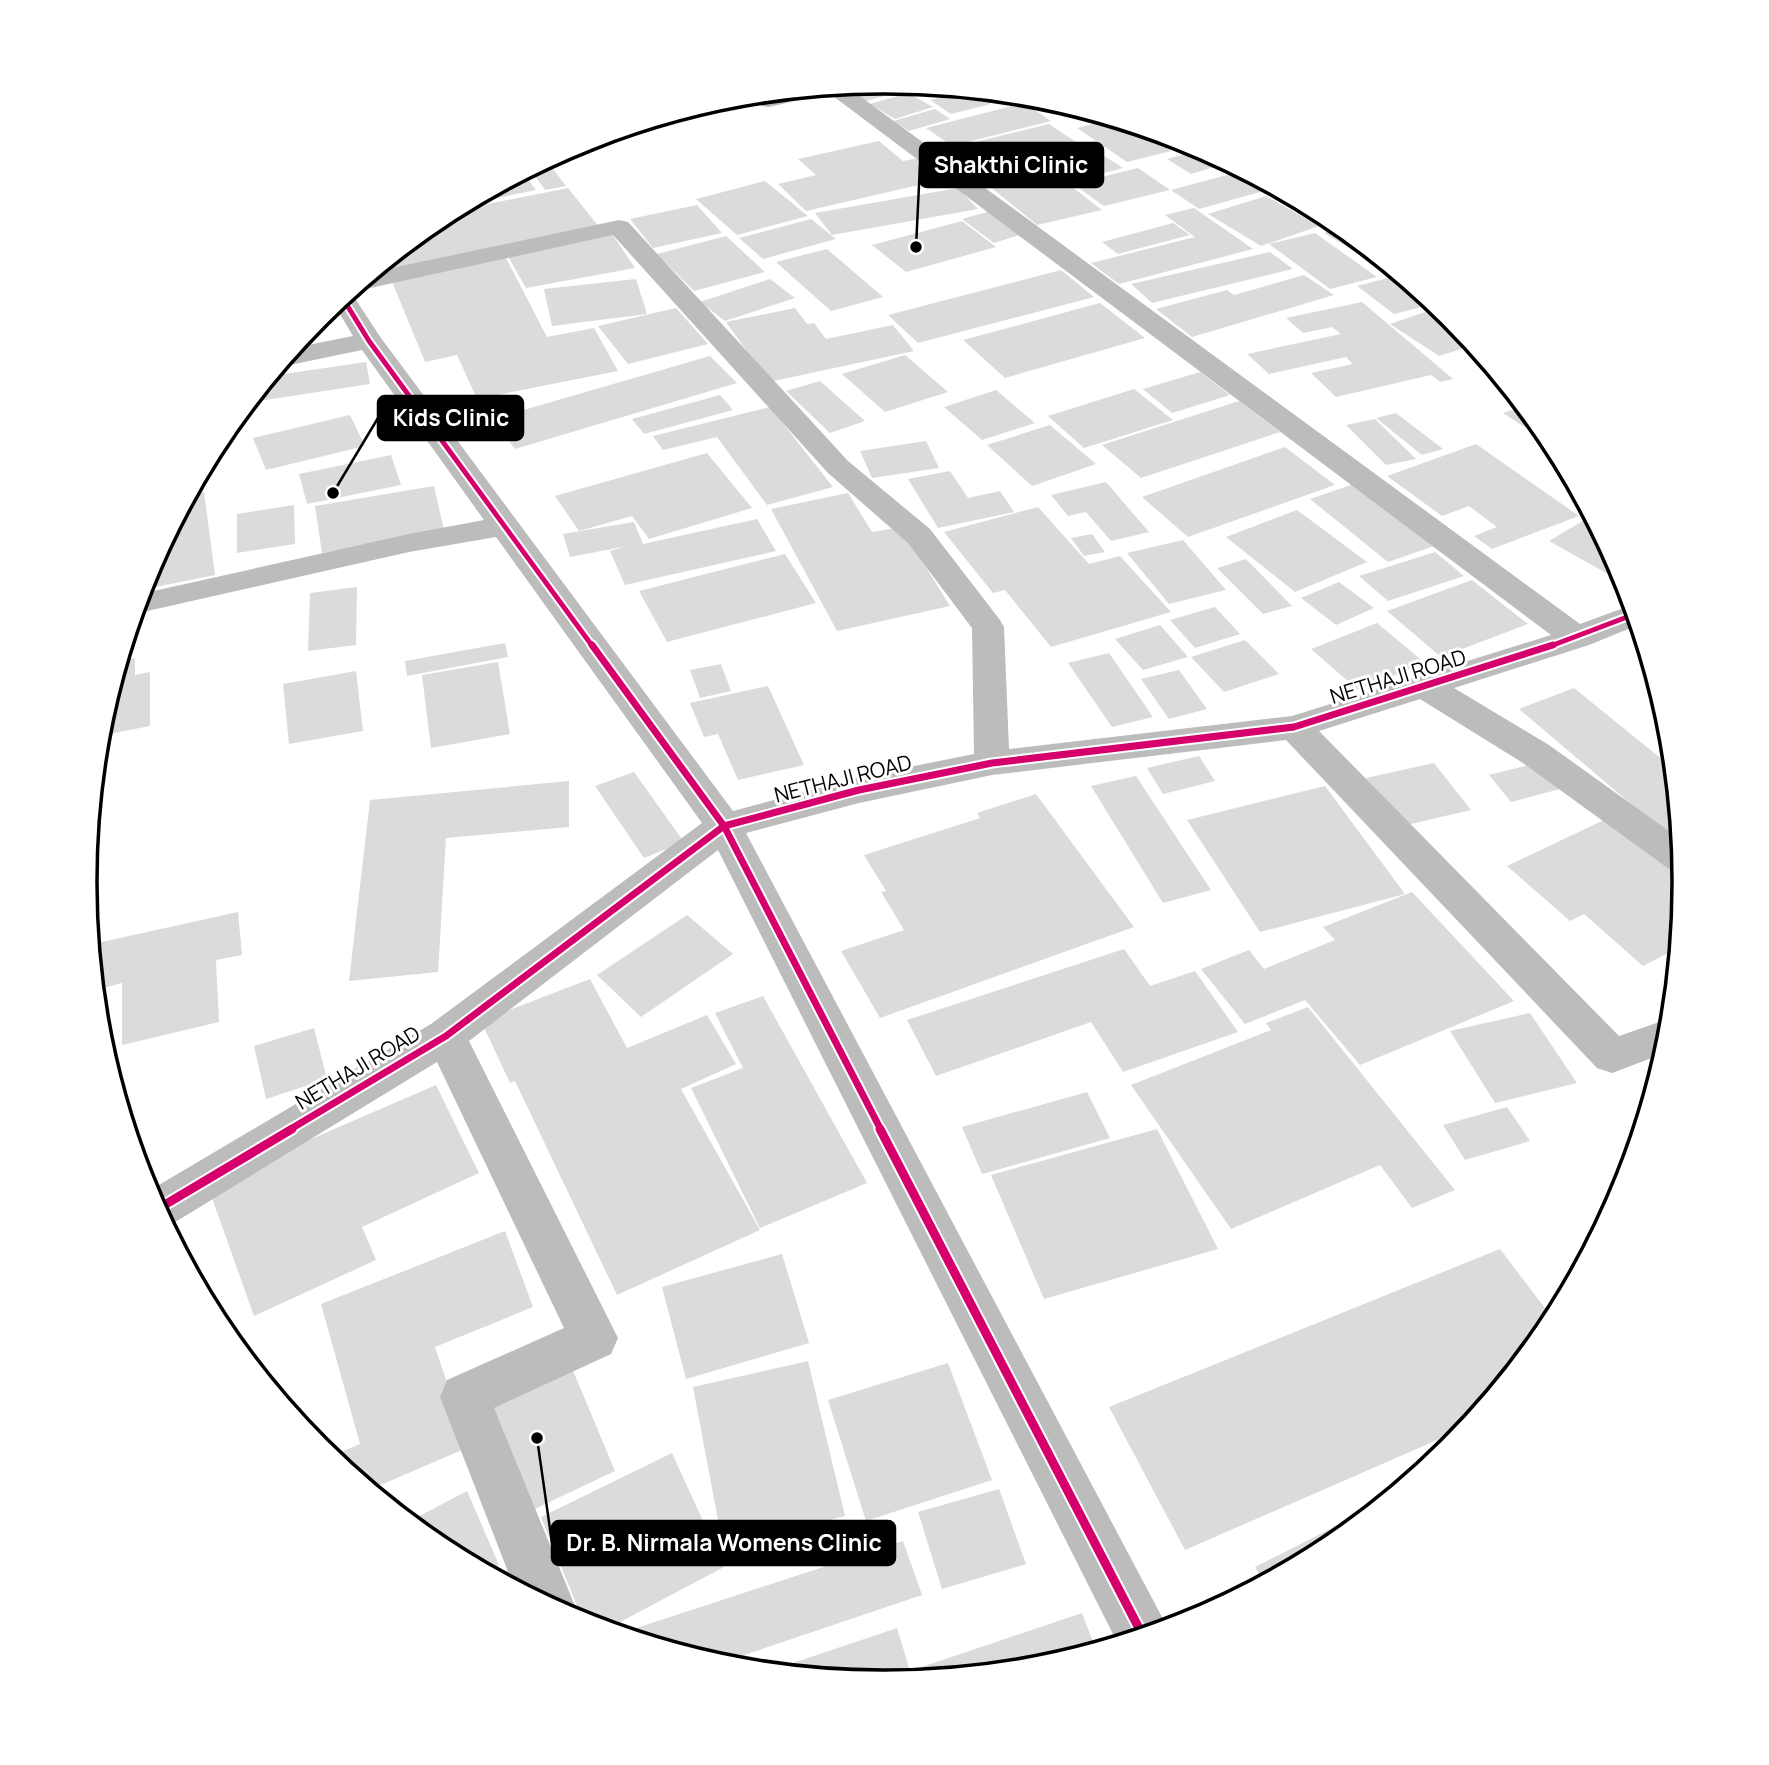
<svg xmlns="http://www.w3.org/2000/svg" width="1769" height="1765" font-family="Manrope,sans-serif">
	<rect width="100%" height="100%" fill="#fff"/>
	<g fill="#dbdbdb">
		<polygon points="883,82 899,92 866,101 843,86"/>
		<polygon points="969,91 991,104 951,114 930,100"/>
		<polygon points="908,93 933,107 895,119 870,104"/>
		<polygon points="753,95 759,100 711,111 703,105 729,98"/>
		<polygon points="1031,97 1041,98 1069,106 1051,110"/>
		<polygon points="1024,103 1051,121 952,146 926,128"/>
		<polygon points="935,109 950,119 909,131 893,121"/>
		<polygon points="1112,119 1132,125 1171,151 1127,162 1077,128"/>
		<polygon points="1049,124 1079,144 967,172 939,151"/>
		<polygon points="879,141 903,161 924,157 949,178 806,211 778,184 816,175 798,159"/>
		<polygon points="1093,149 1123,168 1074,181 1045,160"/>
		<polygon points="1199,150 1224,164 1191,174 1167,159"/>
		<polygon points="1040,162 1102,210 1037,225 977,176"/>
		<polygon points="1138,168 1170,190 1104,206 1073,184"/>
		<polygon points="553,169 566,186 545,190 533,173"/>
		<polygon points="1242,171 1275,188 1199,209 1171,190"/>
		<polygon points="523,173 536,190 464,205 464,204"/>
		<polygon points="765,181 808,216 737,235 696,199"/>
		<polygon points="568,188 599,227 376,273 374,271 401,249 417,246 413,239 452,211"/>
		<polygon points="958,188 978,209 832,235 815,213"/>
		<polygon points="1282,192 1329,217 1336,223 1323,227 1270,195"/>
		<polygon points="1266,196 1319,226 1261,246 1208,214"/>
		<polygon points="697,205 722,233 653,248 630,219"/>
		<polygon points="1194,208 1253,249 1119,284 1091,263 1195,237 1165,215"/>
		<polygon points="991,211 1023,234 994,243 962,219"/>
		<polygon points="811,219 836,239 763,259 739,238"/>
		<polygon points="962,221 996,247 906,272 872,245"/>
		<polygon points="1173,223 1190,235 1118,254 1102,242"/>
		<polygon points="1342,228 1348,233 1391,268 1386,270 1324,233"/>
		<polygon points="1315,233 1377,277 1330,289 1269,244"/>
		<polygon points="612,234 635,268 526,288 506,253"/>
		<polygon points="726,236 765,272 694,291 657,254"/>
		<polygon points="827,249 883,297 831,311 776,262"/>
		<polygon points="1270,252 1293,269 1152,303 1131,284"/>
		<polygon points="506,258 547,337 594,328 618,371 477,399 457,355 425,362 391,279"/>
		<polygon points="1061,270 1094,297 918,343 888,315"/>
		<polygon points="1304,275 1334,295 1192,337 1156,309 1227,290 1234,295"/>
		<polygon points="1400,275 1434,304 1394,314 1357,286"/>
		<polygon points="636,279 647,314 552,326 544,289"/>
		<polygon points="770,279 795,298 725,321 700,302"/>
		<polygon points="1362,302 1453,379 1440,382 1431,375 1336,397 1311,373 1353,364 1346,357 1269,374 1247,354 1341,334 1332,327 1303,333 1286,318"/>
		<polygon points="1100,303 1145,338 1005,378 963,340"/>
		<polygon points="676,308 708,344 628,364 598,326"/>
		<polygon points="795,308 807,324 814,323 826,339 893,325 914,351 769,382 726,322"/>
		<polygon points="1439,308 1451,317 1462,332 1432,310"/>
		<polygon points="1425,312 1470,341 1474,345 1439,356 1390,324"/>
		<polygon points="905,355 948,392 885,412 842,374"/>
		<polygon points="710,356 737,383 515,449 492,419"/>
		<polygon points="366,362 370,384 259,401 258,391 270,376"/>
		<polygon points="1200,372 1230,395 1172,413 1143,389"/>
		<polygon points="820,381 865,421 830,433 786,391"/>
		<polygon points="1134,389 1173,420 1084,448 1048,416"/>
		<polygon points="996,390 1035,423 982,440 944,407"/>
		<polygon points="720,395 733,410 644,434 632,419"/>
		<polygon points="1239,401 1280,432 1141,478 1102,445"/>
		<polygon points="1524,406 1550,438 1554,446 1503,413"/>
		<polygon points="770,407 833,487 767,505 717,437 663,450 653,436"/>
		<polygon points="1396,413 1443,449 1422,455 1376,418"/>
		<polygon points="350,415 365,446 266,470 253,438"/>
		<polygon points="1375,419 1416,459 1386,465 1346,425"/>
		<polygon points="1050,425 1096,464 1032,486 987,445"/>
		<polygon points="926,441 939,468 872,478 860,451"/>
		<polygon points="1476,444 1579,516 1492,549 1474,536 1497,527 1469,506 1442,516 1387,476"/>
		<polygon points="1285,447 1335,485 1188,537 1142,497"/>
		<polygon points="707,453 752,508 649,539 632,516 579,531 555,496"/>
		<polygon points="391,455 401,485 307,504 299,474"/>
		<polygon points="950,471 968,498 1000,491 1014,512 938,528 908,479"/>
		<polygon points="1106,482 1149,532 1111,541 1086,512 1068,516 1051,495"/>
		<polygon points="1354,484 1434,546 1388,562 1310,499"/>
		<polygon points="434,486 444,530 322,553 315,506"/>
		<polygon points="204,492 215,575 141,590 145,576 189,495"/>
		<polygon points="848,493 872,532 901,527 950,606 837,631 771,509"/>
		<polygon points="294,505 295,544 237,553 237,514"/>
		<polygon points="1038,507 1089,564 1120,556 1171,612 1051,647 1005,590 993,593 944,532"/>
		<polygon points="1297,510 1367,562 1295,592 1226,537"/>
		<polygon points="1591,516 1624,577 1626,584 1549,541"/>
		<polygon points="757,519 776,551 625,585 610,551 627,546 570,557 563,534 634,522 643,544"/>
		<polygon points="1092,534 1105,552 1084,556 1071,538"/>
		<polygon points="1183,540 1226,590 1169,604 1127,553"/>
		<polygon points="1435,552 1464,576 1388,601 1359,576"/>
		<polygon points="785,554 816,603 667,642 639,591"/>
		<polygon points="1246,559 1292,606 1263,614 1217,568"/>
		<polygon points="1472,580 1528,624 1441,657 1387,611"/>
		<polygon points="1339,582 1374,608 1336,625 1301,598"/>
		<polygon points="357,587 356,645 308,651 310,593"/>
		<polygon points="1215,607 1240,634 1195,648 1170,620"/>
		<polygon points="1377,623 1425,663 1358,690 1311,649"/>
		<polygon points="1160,625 1188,657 1143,670 1115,639"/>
		<polygon points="1245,640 1279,674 1224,692 1191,657"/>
		<polygon points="505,643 508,657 407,676 405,661"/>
		<polygon points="1109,653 1153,717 1112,727 1068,663"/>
		<polygon points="135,658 135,675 150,672 150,726 99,736 119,661"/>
		<polygon points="498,662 510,734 431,748 422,675"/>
		<polygon points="721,664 731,691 700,698 690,670"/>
		<polygon points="1179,670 1207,709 1169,719 1141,679"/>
		<polygon points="356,671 363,731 289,744 283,684"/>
		<polygon points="768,686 804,765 738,780 718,734 704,737 690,703"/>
		<polygon points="1574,688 1674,769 1675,784 1672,786 1676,789 1680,831 1669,836 1519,709"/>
		<polygon points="1199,756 1215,781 1163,794 1147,768"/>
		<polygon points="1541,762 1564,788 1511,802 1489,775"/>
		<polygon points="1434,763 1471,810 1402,826 1366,778"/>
		<polygon points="634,772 684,842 644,858 595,786"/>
		<polygon points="1136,776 1211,890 1163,903 1091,786"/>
		<polygon points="569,781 569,827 446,838 438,972 349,981 370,800"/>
		<polygon points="1325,786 1405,894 1260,932 1187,820"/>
		<polygon points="1036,794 1134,927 880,1018 841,951 904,930 881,892 886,891 864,855 980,818 977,813"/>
		<polygon points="1608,818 1685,882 1678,948 1643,966 1584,914 1570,921 1507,866"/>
		<polygon points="1412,892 1514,1001 1360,1065 1305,1000 1245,1024 1201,969 1249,950 1264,969 1335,940 1323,927"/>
		<polygon points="238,912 242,955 216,960 219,1022 122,1045 122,983 95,990 97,943"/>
		<polygon points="687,915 733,954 641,1017 597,975"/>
		<polygon points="1124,949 1150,986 1195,971 1238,1032 1123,1072 1091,1022 936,1076 907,1020"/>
		<polygon points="590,979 627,1048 707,1015 736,1064 681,1089 760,1230 617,1295 515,1081 510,1083 481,1021"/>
		<polygon points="763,996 867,1183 760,1228 691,1088 743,1068 715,1013"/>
		<polygon points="1308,1007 1455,1190 1412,1208 1380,1165 1231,1229 1131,1085 1271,1030 1266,1023"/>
		<polygon points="1530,1013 1577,1083 1495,1103 1450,1031"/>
		<polygon points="314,1028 327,1079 266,1099 254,1046"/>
		<polygon points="436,1085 479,1173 362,1227 376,1260 254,1316 207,1184"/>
		<polygon points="1087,1092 1110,1138 982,1174 962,1127"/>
		<polygon points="1507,1107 1530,1141 1465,1160 1443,1125"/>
		<polygon points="1157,1129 1218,1249 1044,1299 991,1175"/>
		<polygon points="505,1231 533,1307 435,1347 469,1447 369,1490 329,1457 360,1444 321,1304"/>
		<polygon points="1500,1249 1554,1320 1467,1427 1185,1550 1109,1407"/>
		<polygon points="782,1254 809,1343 686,1379 662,1287"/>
		<polygon points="569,1361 615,1471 522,1515 481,1400"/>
		<polygon points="808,1361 845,1516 723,1547 693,1387"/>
		<polygon points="948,1363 992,1480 866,1521 828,1400"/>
		<polygon points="672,1453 724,1567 605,1630 584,1623 541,1517"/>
		<polygon points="999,1489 1026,1564 942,1589 918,1512"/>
		<polygon points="467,1491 499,1565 485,1572 440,1548 408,1522"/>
		<polygon points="1381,1503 1329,1548 1264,1582 1255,1567"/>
		<polygon points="903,1541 922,1595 718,1664 618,1634"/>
		<polygon points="1082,1613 1096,1650 1040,1667 884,1683 769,1671 897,1628 910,1671"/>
	</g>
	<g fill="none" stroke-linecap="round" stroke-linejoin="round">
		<polygon fill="#bcbcbc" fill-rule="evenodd" points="846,86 1580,624 1632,605 1638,625 1589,645 1454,688 1549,745 1680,839 1682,873 1669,869 1523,763 1420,699 1319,731 1619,1036 1671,1018 1665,1053 1612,1073 1597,1068 1286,740 992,775 859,803 746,833 1162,1617 1168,1629 1118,1644 718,850 469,1041 618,1338 611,1354 494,1408 575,1606 570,1618 514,1587 440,1397 447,1380 564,1328 437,1062 172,1224 165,1226 147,1192 431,1024 702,823 496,537 409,552 134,614 140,594 409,534 484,520 362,350 285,366 279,365 293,348 353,336 334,304 350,291 381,338 733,811 859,777 974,754 972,628 908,543 828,473 613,235 361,290 354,288 373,272 619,220 628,222 848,461 930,529 1000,620 1004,627 1009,749 1292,716 1551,635 829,93 769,107 761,106 752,95"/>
		<defs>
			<g id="cycleway-far2">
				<polyline points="342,297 369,341 593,647"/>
				<polyline points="1548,647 1635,614"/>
			</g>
			<g id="cycleway-far1">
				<polyline points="592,645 724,826 881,1130"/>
				<polyline points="289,1130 446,1036 724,826 859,790 992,763 1294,727 1553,645"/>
			</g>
			<g id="cycleway">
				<polyline points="880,1129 1143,1636"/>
				<polyline points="156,1210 292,1129"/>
			</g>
		</defs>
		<use href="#cycleway-far2" stroke="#fff" stroke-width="9"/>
		<use href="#cycleway-far1" stroke="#fff" stroke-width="11"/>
		<use href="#cycleway" stroke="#fff" stroke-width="13"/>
		<use href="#cycleway-far2" stroke="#d6006c" stroke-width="5"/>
		<use href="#cycleway-far1" stroke="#d6006c" stroke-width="7"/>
		<use href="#cycleway" stroke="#d6006c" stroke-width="9"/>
	</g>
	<g text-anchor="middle" stroke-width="6" stroke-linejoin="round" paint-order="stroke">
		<g font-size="21" fill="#000" stroke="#fff">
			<text transform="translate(1398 677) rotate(-17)" y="7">NETHAJI ROAD</text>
			<text transform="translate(843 779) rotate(-14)" y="7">NETHAJI ROAD</text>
			<text transform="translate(358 1068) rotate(-31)" y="7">NETHAJI ROAD</text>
		</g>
	</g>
	<path d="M0 0H1769V1765H0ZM884 94H885A787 787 0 0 1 1672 881V883A787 787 0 0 1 885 1670H884A787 787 0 0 1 97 883V881A787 787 0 0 1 884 94Z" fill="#fff" fill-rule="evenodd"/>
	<path fill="none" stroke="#000" stroke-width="3.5" d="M884 94H885A787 787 0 0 1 1672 881V883A787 787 0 0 1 885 1670H884A787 787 0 0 1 97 883V881A787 787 0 0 1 884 94Z"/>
	<path fill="none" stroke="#000" stroke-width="2.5" d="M916 247L920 165M333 493L378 418M537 1438L552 1543"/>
	<g fill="#000" stroke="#fff" stroke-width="2.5">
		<circle cx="916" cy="247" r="7"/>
		<circle cx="333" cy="493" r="7"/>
		<circle cx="537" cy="1438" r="7"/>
	</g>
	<g fill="#000" stroke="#000" stroke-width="2.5">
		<rect x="920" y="143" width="183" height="44" rx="7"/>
		<rect x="378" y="396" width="145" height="44" rx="7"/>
		<rect x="552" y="1521" width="343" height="44" rx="7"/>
	</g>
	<g font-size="23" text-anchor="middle" font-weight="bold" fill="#fff">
		<text x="1011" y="173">Shakthi Clinic</text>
		<text x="451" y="426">Kids Clinic</text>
		<text x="724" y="1551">Dr. B. Nirmala Womens Clinic</text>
	</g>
</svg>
